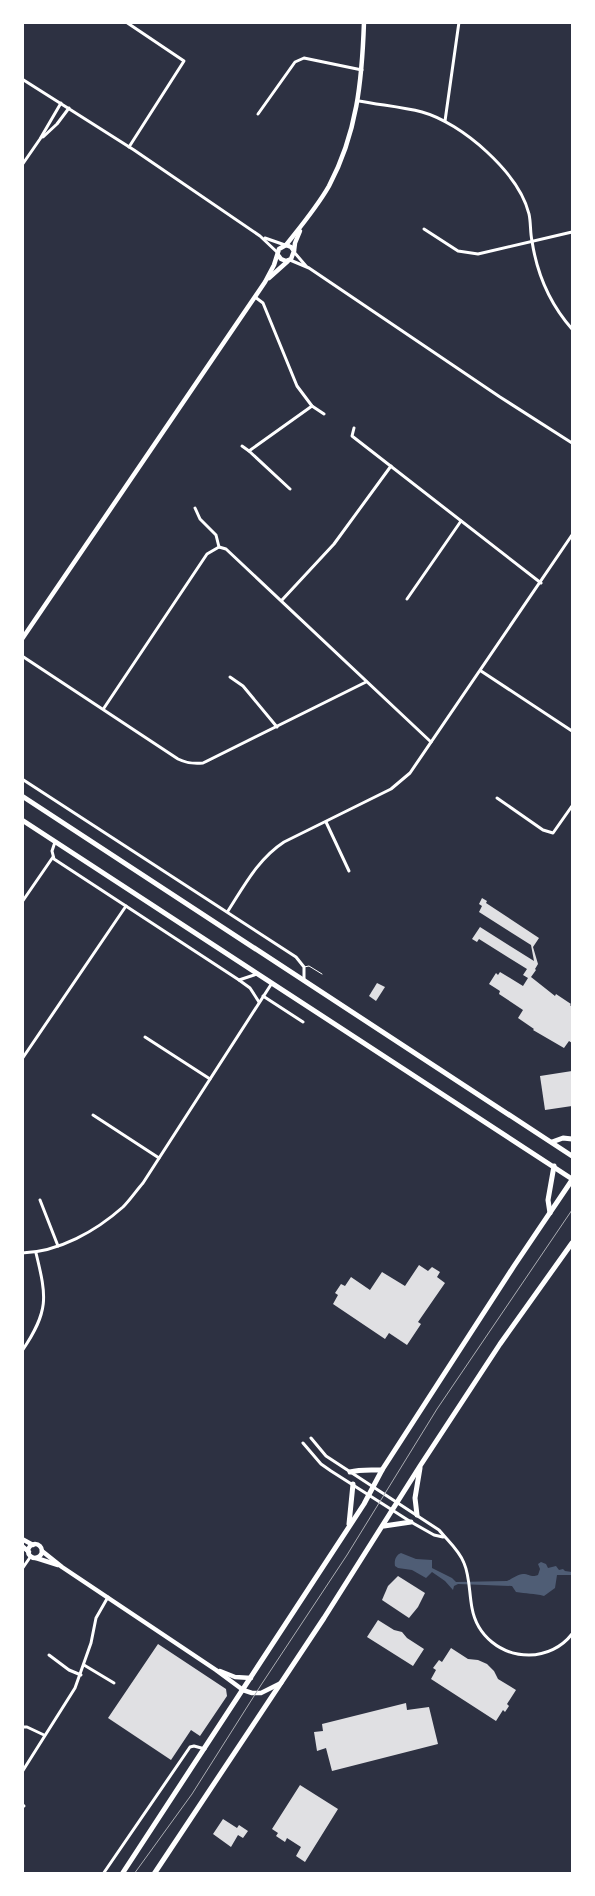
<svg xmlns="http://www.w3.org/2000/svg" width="595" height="1896" font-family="Ubuntu,sans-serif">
	<rect width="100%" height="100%" fill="#2d3142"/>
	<path fill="#4f5d75" d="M 401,1553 L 416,1559 L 432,1560 L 432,1568 L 452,1578 L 456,1582 L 507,1581 C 512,1579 518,1574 523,1574 C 530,1574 531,1578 538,1575 L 540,1569 L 538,1564 L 541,1562 L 546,1564 L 548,1568 L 556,1566 L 559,1570 L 563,1569 L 565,1571 L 572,1572 L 572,1575 L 557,1575 L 555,1588 L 544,1596 C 534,1593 526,1594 516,1592 L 512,1586 L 458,1584 L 454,1586 L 453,1590 L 445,1581 L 432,1572 L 426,1578 L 412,1570 L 398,1568 L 395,1566 C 394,1560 396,1555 401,1553 Z"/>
	<g fill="#e0e0e3">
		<polygon points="482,898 487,901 486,903 539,938 533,947 538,964 535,969 536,970 531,977 555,996 556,994 571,1004 570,1005 572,1007 572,1043 569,1041 564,1048 533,1030 534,1029 518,1018 523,1010 499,994 500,991 489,984 496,973 498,975 500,972 523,986 528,978 523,975 527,969 479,939 477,942 472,939 480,927 534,961 531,945 479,912 482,906 479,904"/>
		<polygon points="377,983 385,987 376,1001 369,996"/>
		<polygon points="572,1071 572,1106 545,1110 540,1076"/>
		<polygon points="419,1265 428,1271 432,1267 440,1272 437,1277 445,1283 418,1322 421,1324 407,1345 389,1333 385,1339 333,1304 338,1295 335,1293 341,1284 345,1286 351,1277 370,1290 382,1272 405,1286"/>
		<polygon points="398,1576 425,1593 418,1607 409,1618 382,1600 388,1586"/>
		<polygon points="378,1620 394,1630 402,1632 407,1638 424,1649 413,1666 367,1637"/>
		<polygon points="158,1644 226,1689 227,1696 200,1736 191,1730 171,1760 108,1718"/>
		<polygon points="451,1648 468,1659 478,1660 487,1664 494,1671 498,1679 516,1690 507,1704 509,1706 505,1712 503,1710 496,1721 431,1679 436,1670 433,1668 439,1660 442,1662"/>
		<polygon points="406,1703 407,1710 429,1707 438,1744 332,1771 326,1748 317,1751 314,1732 323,1731 322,1724"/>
		<polygon points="300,1785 338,1809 305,1862 296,1856 301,1847 287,1838 285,1842 276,1836 278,1833 272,1829"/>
		<polygon points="223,1819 237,1828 239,1825 248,1831 243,1838 238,1835 231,1847 213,1834"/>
	</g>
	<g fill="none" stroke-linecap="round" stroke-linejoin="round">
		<polyline stroke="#fff" stroke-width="1" points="304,967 309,966 322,974"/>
		<g stroke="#fff" stroke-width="3">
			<polyline points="126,22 184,61 129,147"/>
			<polyline points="22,79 134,150 260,236 278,253"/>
			<path d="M 359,101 C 380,105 402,107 422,112 C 462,123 519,173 529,214 C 531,223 530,232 532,241 C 537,274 550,304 572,329"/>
			<polyline points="258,114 295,62 304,58 362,70"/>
			<polyline points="445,121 459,22"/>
			<polyline points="43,137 57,124 69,108"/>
			<polyline points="22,165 40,139 61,103"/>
			<polyline points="424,229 458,251 478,254 572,232"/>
			<polyline points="265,238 285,245"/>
			<polyline points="294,252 306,266"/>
			<polyline points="290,260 309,268 500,397 572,443"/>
			<polyline points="255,297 263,303 297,386 312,406 324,414"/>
			<polyline points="354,428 352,436 541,583"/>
			<polyline points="242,446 249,451"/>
			<polyline points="290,489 249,451 312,406"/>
			<polyline points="195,508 200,519 216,535 219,547"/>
			<polyline points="407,599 461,521"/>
			<polyline points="282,600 334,544 391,466"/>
			<path d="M 22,656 L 178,759 C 186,763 194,764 203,763 L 366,682"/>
			<polyline points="481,671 572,731"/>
			<polyline points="230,677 243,686 277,727"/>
			<polyline points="104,708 207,554 219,547 226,549 431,742"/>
			<polyline points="22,779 296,957 304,967 304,981"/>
			<polyline points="497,798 543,830 553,833 572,806"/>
			<polyline points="326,822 349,871"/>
			<polyline points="55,842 52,851 54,859 239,980 250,988 259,1002"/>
			<polyline points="22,902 53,857"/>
			<path d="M 228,911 C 244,886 258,859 284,842 L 391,789 L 410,773 L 572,535"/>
			<polyline points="239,980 257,974"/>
			<polyline points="263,996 303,1022"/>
			<polyline points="145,1037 210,1079"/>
			<polyline points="22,1059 126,906"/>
			<polyline points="93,1115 159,1158"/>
			<polyline points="40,1200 58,1246"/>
			<path d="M 22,1253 C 59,1252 96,1231 123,1207 C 130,1200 136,1191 143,1183 L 272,983"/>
			<path d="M 22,1351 C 49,1311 47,1298 36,1253"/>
			<path d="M 311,1438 L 326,1456 L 439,1530 C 447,1540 459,1550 464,1563 C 470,1577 469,1593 472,1608 C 477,1636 501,1655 529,1655 C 546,1655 562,1647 572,1634"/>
			<polyline points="303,1443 321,1464 331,1471 411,1522 434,1535 443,1537"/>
			<polyline points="22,1569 31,1556"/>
			<polyline points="49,1655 69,1670 81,1675"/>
			<polyline points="84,1665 114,1683"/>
			<polyline points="22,1727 27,1727 44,1735"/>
			<polyline points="22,1772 75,1688 91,1643 96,1618 108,1597"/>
			<polyline points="22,1804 24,1806"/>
			<polyline points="103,1874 190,1747 194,1746 205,1749"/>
		</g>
		<g stroke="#fff" stroke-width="4.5">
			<path d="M 286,245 C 301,226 317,207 329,186 C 357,133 362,81 364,22"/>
			<polyline points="294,251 295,243 300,231"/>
			<polyline points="269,278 288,261"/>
			<polyline points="22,639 265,282 274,265 279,249 286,245 291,247 294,251 291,259 286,261 281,259 278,255"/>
			<polyline points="22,1539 33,1545"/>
			<circle cx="35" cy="1551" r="7"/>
			<polyline points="22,1546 29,1552"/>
			<polyline points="42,1551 62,1567 216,1670 243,1690 252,1693 261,1693 281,1683"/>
			<polyline points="36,1558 58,1565"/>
			<polyline points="220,1671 235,1677 251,1678"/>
		</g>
		<g stroke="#fff" stroke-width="5">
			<polyline points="22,796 572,1156"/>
			<polyline points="22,820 572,1179"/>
			<polyline points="552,1142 563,1138 572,1139"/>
			<polyline points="550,1213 548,1200 554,1166"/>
			<path d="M 350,1472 C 360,1469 371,1470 382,1470"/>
			<polyline points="417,1515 415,1498 420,1468"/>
			<polyline points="349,1524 353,1484"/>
			<polyline points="384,1526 411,1522"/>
			<polyline points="122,1874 364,1504 382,1470 514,1266 572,1180"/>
			<polyline points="154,1874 324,1618 420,1466 500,1344 572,1243"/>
		</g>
		<polyline stroke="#abadb3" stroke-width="1" points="134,1874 192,1794 261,1685 347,1555 437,1409 572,1210"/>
	</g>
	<rect width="595" height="1896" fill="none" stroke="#ffffff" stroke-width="48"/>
</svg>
